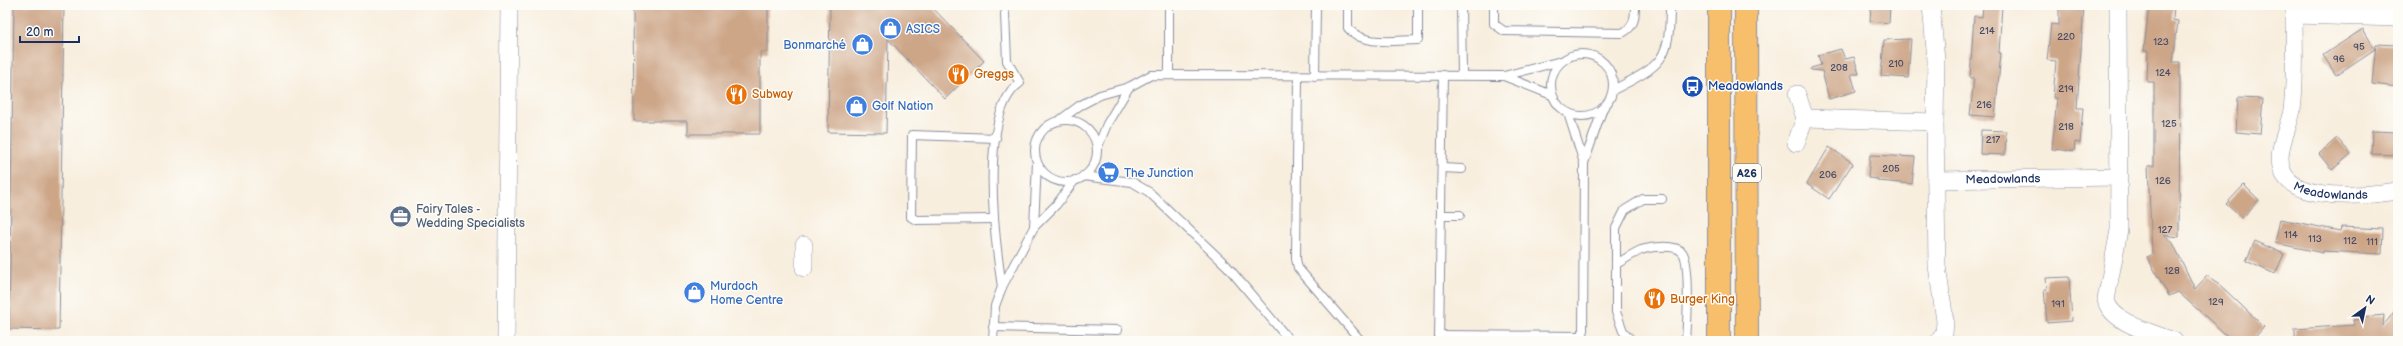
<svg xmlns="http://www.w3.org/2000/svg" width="2403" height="346" font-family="'Balsamiq Sans',sans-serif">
	<rect width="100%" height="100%" fill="#fdfcf7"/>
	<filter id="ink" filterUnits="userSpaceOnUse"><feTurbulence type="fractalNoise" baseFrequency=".025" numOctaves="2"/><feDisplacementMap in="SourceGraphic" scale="8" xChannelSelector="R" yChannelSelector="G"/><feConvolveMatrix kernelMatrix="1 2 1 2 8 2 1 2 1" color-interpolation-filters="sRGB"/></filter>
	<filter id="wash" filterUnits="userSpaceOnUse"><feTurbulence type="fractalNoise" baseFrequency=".012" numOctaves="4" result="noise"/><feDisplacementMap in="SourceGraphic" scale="16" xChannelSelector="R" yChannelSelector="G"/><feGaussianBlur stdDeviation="0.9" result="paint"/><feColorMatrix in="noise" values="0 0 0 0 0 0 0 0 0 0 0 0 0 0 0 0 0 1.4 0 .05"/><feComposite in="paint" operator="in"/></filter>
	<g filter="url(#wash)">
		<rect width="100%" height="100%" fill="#f8eede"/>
		<g id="blocks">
			<g fill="#cda688">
				<polygon points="14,5 64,5 59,330 9,329"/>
				<polygon points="633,5 768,5 768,52 760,52 760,134 688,134 688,121 634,121"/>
				<polygon points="830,5 930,5 984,61 945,99 888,39 886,133 828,132"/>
				<polygon points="1871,5 1890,5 1889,23 1870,21"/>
				<polygon points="1983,5 2002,5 1999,53 2001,53 1995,117 1970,115 1974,78 1970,78 1974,16 1982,17"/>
				<polygon points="2059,5 2084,5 2077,108 2083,108 2080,143 2075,142 2074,151 2052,149 2057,98 2053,98 2056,61 2047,60 2051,24 2059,25"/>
				<polygon points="2149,5 2174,5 2173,20 2178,21 2173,62 2180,62 2179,237 2164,235 2173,243 2195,289 2207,276 2218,283 2264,327 2252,341 2233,341 2178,292 2169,296 2147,257 2152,255 2148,166 2154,166 2154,82 2147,82 2148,51 2144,51"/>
				<polygon points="2363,29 2375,49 2336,75 2323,55"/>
				<polygon points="1911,39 1908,78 1881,76 1884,40"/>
				<polygon points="2376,44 2398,45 2398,87 2372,84"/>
				<polygon points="1841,49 1845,59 1854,57 1859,74 1851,74 1856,91 1829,99 1822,71 1811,70 1811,68 1821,65 1818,55"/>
				<polygon points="2238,98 2263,99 2260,134 2236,132"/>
				<polygon points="1981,130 2006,131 2005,155 1980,154"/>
				<polygon points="2372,131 2398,132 2398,155 2371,154"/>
				<polygon points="2337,138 2351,154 2332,170 2319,154"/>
				<polygon points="1829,147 1853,163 1829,199 1807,184"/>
				<polygon points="1870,155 1915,157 1912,184 1878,181 1878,179 1868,178"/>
				<polygon points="2244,185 2259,200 2242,218 2226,204"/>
				<polygon points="2280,219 2340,231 2341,227 2383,229 2382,254 2323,251 2323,253 2275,243"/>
				<polygon points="2255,241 2284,254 2275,274 2246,261"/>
				<polygon points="2069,277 2072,321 2047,323 2044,289 2047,289 2046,278"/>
				<polygon points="2398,307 2398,341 2295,341 2295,329 2354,325 2353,320 2365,319 2364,317 2384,315 2383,326"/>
			</g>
		</g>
	</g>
	<g filter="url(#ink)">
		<use href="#blocks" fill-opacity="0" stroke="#8a8e9e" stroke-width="1"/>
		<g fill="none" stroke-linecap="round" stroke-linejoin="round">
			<defs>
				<g id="lane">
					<polyline points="1169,5 1169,74"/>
					<path d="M 1348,5 L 1348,28 C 1364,47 1395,40 1418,40 L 1418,5"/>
					<polyline points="1461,5 1462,75"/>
					<path d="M 1494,5 L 1494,24 L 1504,31 L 1622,33 C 1635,27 1635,17 1635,5"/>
					<circle cx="1582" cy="85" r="31"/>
					<polyline points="1298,76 1296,259 1298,268 1361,341"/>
					<polyline points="1315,76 1316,5"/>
					<polyline points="1504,76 1552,95"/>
					<path d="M 1613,90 C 1662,65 1670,61 1670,5"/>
					<polyline points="1568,113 1584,163 1583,341"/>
					<polyline points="1060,120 1079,106 1100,95 1129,87 1151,75 1504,76 1561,61"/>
					<circle cx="1066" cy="151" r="31"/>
					<polyline points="1097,149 1107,124 1129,87"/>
					<polyline points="1584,163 1603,108"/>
					<polyline points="1442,168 1462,169"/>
					<polyline points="1083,176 1132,182 1149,192 1227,266 1290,341"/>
					<polyline points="1441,215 1460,215"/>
					<polyline points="994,219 916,220 911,217 912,135 996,138"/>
					<polyline points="1034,227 1037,162"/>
					<path d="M 1616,264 C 1624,260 1632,254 1641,250 C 1650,247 1675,244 1682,252 C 1691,261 1687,326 1686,341"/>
					<path d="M 1002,287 C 995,241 978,112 1020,83 L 1007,61 L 1005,14"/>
					<polyline points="993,327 1118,330"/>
					<polyline points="1439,335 1584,336"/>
					<polyline points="993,341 995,306 1002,287 1034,227 1056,205 1075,180"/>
					<polyline points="1439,341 1443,75"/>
					<polyline points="1632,341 1623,331 1616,312 1616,228 1625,210 1643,199 1662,199"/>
				</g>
				<g id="street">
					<polyline points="1931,5 1936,60 1935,122 1937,266 1945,321 1944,334 1939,341"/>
					<path d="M 2118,5 L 2119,230 L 2106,300 C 2111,323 2153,333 2174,341"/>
					<polyline points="2294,5 2294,15 2398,18"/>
					<path id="s1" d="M 2294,15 C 2294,47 2296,79 2292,110 C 2289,128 2275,151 2282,170 C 2293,204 2371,195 2398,191"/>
					<polyline points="1805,118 1935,122"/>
					<polyline points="1796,143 1805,118 1797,94"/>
					<path id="s2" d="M 1936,180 L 2118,177"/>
					<polyline points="804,268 804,245"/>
					<polyline points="506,341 509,5"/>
				</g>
				<g id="highway">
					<polyline points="1719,5 1719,341"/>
					<polyline points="1746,5 1747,341"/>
				</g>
			</defs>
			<use href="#lane" stroke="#8a8e9e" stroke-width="10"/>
			<use href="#street" stroke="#8a8e9e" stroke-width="18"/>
			<use href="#highway" stroke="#8a8e9e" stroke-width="24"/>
			<use href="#lane" stroke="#fff" stroke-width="8"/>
			<use href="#street" stroke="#fff" stroke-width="17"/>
			<use href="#highway" stroke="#f7bf6c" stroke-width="22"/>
		</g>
	</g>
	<defs>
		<symbol id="shop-disc" viewBox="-11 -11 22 22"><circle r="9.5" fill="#3f7fe0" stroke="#fdfcf7"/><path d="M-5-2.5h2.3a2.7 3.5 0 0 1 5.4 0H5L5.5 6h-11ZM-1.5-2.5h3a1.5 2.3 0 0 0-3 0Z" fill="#fff"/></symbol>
		<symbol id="restaurant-disc" viewBox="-11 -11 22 22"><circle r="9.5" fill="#e8710a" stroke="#fdfcf7"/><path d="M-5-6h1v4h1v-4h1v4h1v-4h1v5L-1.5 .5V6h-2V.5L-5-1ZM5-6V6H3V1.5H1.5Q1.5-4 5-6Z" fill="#fff"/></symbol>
		<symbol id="bus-disc" viewBox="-11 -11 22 22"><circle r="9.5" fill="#1a4fb4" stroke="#fdfcf7"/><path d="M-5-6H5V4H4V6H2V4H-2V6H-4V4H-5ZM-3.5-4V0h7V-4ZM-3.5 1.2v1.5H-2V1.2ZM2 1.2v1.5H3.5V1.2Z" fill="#fff"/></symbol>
		<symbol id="supermarket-disc" viewBox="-11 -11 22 22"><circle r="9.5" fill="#3f7fe0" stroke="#fdfcf7"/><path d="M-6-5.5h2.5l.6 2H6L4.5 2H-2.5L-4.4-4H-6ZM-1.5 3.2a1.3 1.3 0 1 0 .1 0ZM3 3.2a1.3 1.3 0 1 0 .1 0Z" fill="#fff"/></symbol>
		<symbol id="office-disc" viewBox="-11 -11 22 22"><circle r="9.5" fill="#5c6f8a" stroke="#fdfcf7"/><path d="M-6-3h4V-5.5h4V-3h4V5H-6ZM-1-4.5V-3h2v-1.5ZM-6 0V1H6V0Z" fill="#fff"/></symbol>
	</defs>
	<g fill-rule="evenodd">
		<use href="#shop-disc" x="878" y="16" width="25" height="25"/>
		<use href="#shop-disc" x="850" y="32" width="25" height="25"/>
		<use href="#restaurant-disc" x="946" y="62" width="25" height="25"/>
		<use href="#bus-disc" x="1680" y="74" width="25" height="25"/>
		<use href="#restaurant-disc" x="724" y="82" width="25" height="25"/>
		<use href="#shop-disc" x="844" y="94" width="25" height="25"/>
		<use href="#supermarket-disc" x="1096" y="160" width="25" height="25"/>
		<use href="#office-disc" x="388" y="204" width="25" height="25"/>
		<use href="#shop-disc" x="682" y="280" width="25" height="25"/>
		<use href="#restaurant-disc" x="1642" y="286" width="25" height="25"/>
	</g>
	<g text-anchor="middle" stroke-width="3" stroke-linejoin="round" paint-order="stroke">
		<g font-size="10" fill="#484d68">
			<text x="1987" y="34">214</text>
			<text x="2066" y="40">220</text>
			<text x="2161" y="45">123</text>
			<text x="2359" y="50">95</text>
			<text x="2339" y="62">96</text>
			<text x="1896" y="67">210</text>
			<text x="1839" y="71">208</text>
			<text x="2163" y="76">124</text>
			<text x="2066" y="92">219</text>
			<text x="1984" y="108">216</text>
			<text x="2169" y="127">125</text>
			<text x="2066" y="130">218</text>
			<text x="1993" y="143">217</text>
			<text x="1891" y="172">205</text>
			<text x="1828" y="178">206</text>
			<text x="2163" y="184">126</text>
			<text x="2165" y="233">127</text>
			<text x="2291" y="238">114</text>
			<text x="2315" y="242">113</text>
			<text x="2350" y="244">112</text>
			<text x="2372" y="245">111</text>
			<text x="2172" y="274">128</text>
			<text x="2216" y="305">129</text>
			<text x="2058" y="307">191</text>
		</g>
		<rect fill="#fdfcf7" stroke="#5f6c8c" stroke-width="1" x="1733" y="164" width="28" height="18" rx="3"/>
		<g font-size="11" font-weight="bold" fill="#1b2f5e">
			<text x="1747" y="177">A26</text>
		</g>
		<g font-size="12" fill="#366cbe" stroke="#fdfcf7" text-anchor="start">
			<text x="906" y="33">ASICS</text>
			<text x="846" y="49" text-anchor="end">Bonmarché</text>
			<text x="872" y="110">Golf Nation</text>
			<text x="1124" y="177">The Junction</text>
			<text x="710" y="290">Murdoch<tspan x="710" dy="14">Home Centre</tspan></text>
		</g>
		<g font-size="12" fill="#c56008" stroke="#fdfcf7" text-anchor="start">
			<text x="974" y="78">Greggs</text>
			<text x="752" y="98">Subway</text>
			<text x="1670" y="303">Burger King</text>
		</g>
		<g font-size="12" fill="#164399" stroke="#fdfcf7" text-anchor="start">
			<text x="1708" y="90">Meadowlands</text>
		</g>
		<g font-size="12" fill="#1b2f5e" stroke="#fdfcf7">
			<text dy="4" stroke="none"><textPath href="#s2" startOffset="67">Meadowlands</textPath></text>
			<text dy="4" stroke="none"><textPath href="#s1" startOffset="214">Meadowlands</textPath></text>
		</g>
		<g font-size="12" fill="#4e5e75" stroke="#fdfcf7" text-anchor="start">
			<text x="416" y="213">Fairy Tales -<tspan x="416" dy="14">Wedding Specialists</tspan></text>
		</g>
	</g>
	<rect width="2403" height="346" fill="none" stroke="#fdfcf7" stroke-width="20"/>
	<g transform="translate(2365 308) rotate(33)" stroke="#fdfcf7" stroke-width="3" paint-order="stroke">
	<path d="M0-3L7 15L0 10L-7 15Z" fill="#1b2f5e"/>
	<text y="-6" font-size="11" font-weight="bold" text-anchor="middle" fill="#1b2f5e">N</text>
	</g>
	<path d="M20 36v6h59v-6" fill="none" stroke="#1b2f5e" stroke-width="2"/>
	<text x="26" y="36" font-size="12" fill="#1b2f5e" stroke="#fdfcf7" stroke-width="3" paint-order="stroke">20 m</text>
</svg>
